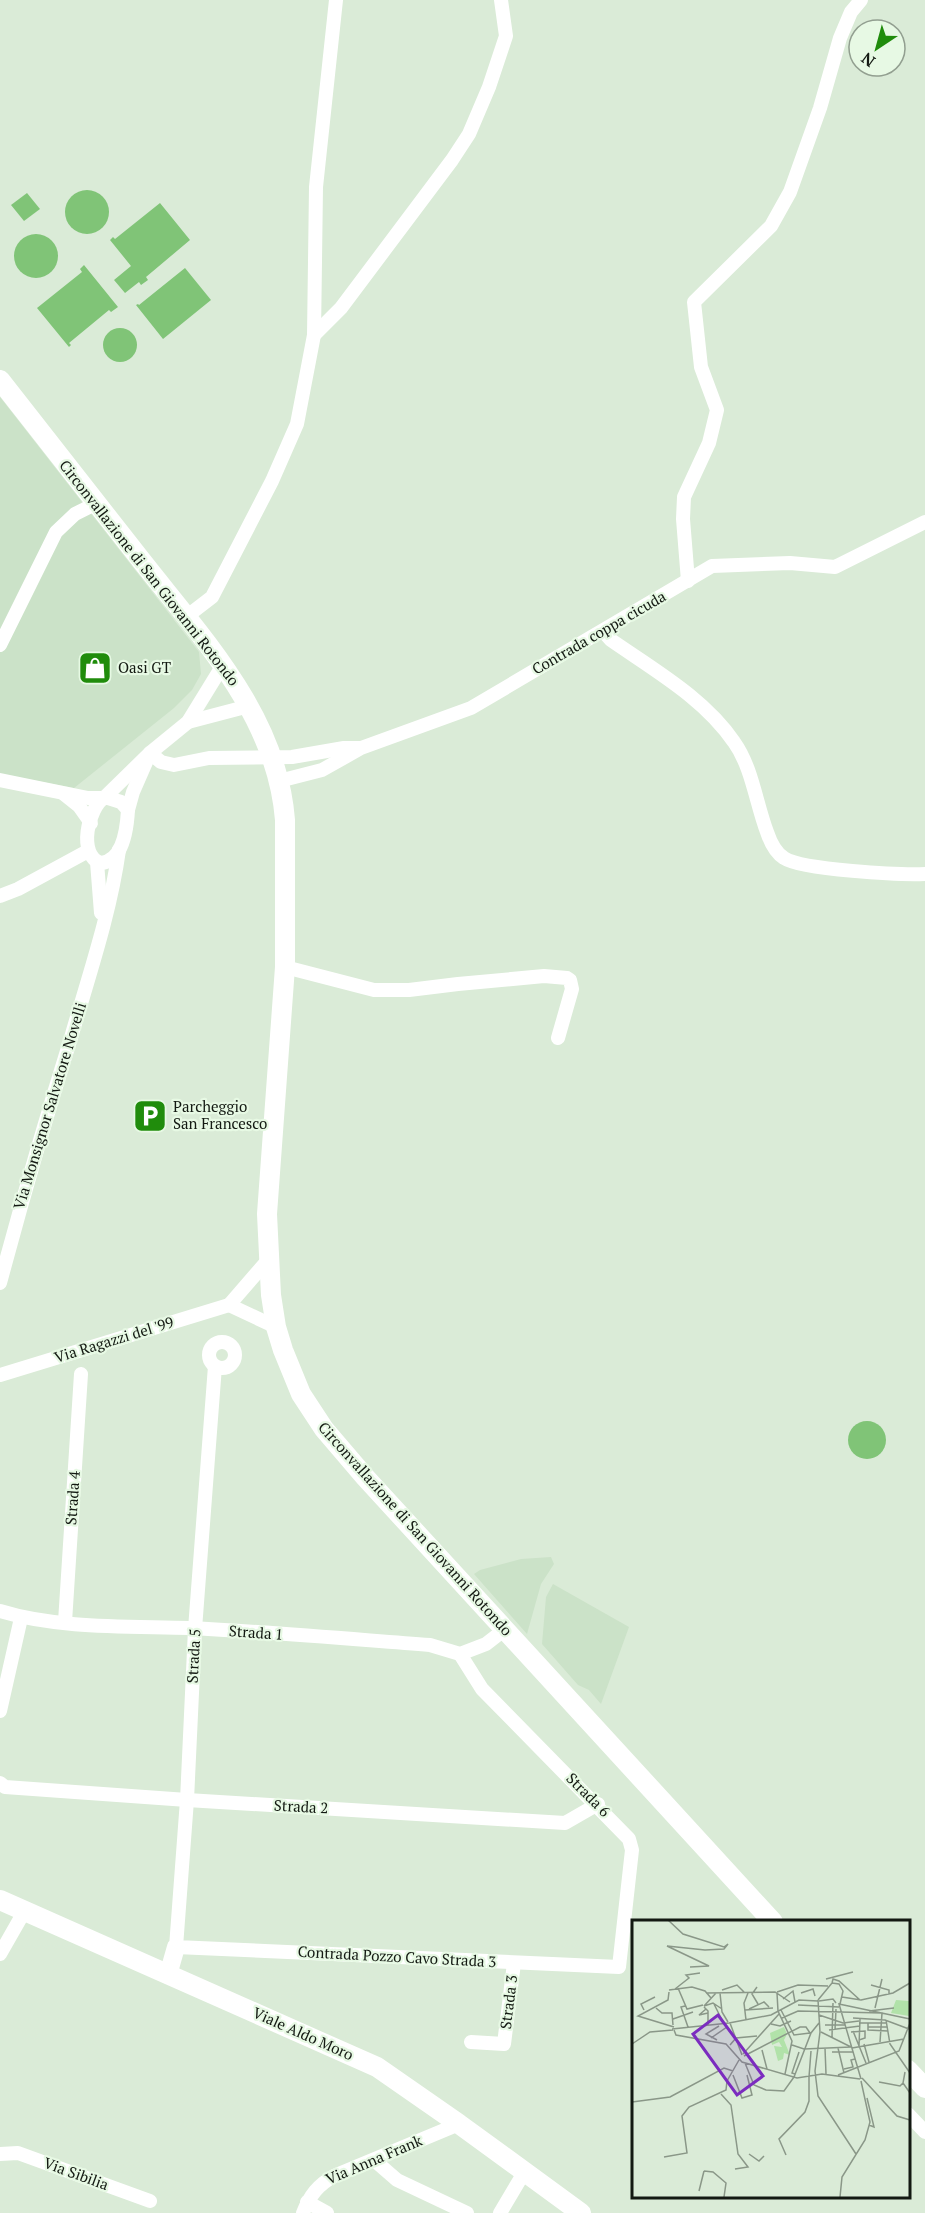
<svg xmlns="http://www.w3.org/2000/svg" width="925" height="2213" font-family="'PT Serif',serif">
	<rect width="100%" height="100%" fill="#daebd7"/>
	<g fill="#cbe2c8">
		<polygon points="0,397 199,652 201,674 192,690 174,708 74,788 0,774"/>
		<polygon points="551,1557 554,1564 541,1584 527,1634 474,1574 480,1570 521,1559"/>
		<polygon points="553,1584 629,1627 601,1704 589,1690 578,1685 542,1644 546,1597"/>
	</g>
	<g fill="#80c477">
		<circle cx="87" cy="212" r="22"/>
		<polygon points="27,193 40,209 24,221 11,205"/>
		<polygon points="160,203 190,240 146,277 148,280 141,285 139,282 125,293 114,280 131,266 110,240 113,237 115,239"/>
		<circle cx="36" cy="256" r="22"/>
		<polygon points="84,265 118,307 111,312 109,310 69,343 71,345 69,347 37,308 82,272 80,269"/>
		<polygon points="185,268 211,300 163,339 136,305 138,304 139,305"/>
		<circle cx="120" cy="345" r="17"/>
		<circle cx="867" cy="1440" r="19"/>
	</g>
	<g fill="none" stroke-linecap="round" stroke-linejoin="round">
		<g stroke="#fff" stroke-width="14">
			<polyline points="314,335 341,308 452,160 469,134 489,87 506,36 501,0"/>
			<polyline points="688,581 683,519 684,497 709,443 717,410 701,367 694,302 771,226 790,192 820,108 840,38 851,12 861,0"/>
			<polyline points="186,617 212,597 272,481 297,424 314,335 316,187 336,0"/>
			<path d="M 603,631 L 611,640 C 654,670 704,698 734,742 C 752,767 756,803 767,832 C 770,841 776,853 784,858 C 802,870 901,875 925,874"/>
			<polyline points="0,645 56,532 75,514 97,503"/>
			<polyline points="188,722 249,706"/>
			<polyline points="150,753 161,762 174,765 209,758 292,757 344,748 359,748"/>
			<polyline points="0,780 88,798 101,798"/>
			<polyline points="279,781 322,770 361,748 471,708 712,566 790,563 835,567 925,522"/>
			<polyline points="64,794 79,806 91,823"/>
			<polyline points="105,797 150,753 188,722 223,665"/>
			<path d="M 105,797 L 121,802 L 128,810 C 127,828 123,861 101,863 C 77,856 88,807 105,797 Z"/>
			<polyline points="128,810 133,792 147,760"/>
			<polyline points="97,862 101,913"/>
			<polyline points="0,896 18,889 88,851"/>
			<polyline points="285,967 374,990 409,990 458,984 544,976 567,978 570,980 572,989 558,1038"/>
			<path d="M 0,1283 C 22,1201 45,1121 70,1041 C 88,978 110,915 119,850"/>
			<polyline points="229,1305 268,1260"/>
			<polyline points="229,1305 276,1327"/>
			<circle cx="222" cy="1355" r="13"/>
			<polyline points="215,1366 195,1629 187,1800 176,1947 619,1967 632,1850 629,1839 482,1689 460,1654"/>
			<polyline points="0,1375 229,1305"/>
			<path d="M 0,1611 C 58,1629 129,1626 190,1628 C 270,1632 350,1639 430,1645 L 460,1654 L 486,1644 L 504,1630"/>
			<polyline points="65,1622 81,1374"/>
			<polyline points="0,1711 21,1618"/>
			<polyline points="0,1783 5,1787 187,1800 565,1823 598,1804"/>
			<polyline points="0,1954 24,1912"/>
			<polyline points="471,2042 504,2044 514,1963"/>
			<polyline points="908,2114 925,2132"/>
			<polyline points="0,2154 18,2153 150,2201"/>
			<polyline points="374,2160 397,2180 467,2213"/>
			<polyline points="307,2202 327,2213"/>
			<path d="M 303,2213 C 310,2195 318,2185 334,2176 L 459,2124"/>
			<polyline points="500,2213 525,2171"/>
		</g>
		<polyline stroke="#fff" stroke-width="18" points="168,1975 176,1947"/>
		<g stroke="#fff" stroke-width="20">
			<path d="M 0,380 C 47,440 94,500 141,560 C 202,638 277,716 285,820 L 285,967 L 267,1214 L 271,1295 L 276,1327 L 283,1350 L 301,1394 L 324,1429 L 365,1477 L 773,1922"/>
			<polyline points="0,1900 377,2067 459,2124 581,2213"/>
			<polyline points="908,2070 925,2088"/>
		</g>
	</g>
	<defs>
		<symbol id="shop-square" viewBox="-11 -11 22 22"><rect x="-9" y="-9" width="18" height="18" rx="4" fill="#208c0c" stroke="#e7f9e4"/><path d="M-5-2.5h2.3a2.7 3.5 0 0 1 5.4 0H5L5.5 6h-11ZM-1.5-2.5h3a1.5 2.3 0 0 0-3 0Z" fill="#fff"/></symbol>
		<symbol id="parking-square" viewBox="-11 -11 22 22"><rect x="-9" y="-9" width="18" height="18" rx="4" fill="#208c0c" stroke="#e7f9e4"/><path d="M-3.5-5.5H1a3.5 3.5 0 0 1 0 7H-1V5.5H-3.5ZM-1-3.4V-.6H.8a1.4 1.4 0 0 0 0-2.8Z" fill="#fff"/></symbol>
	</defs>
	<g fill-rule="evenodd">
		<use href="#shop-square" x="76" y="649" width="38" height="38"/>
		<use href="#parking-square" x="131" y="1097" width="38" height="38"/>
	</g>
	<g text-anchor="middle" stroke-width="4.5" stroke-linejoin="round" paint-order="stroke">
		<g font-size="15" fill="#131912" stroke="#e7f9e4">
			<text transform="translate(149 573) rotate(52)" y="5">Circonvallazione di San Giovanni Rotondo</text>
			<text transform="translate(599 633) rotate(-30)" y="5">Contrada coppa cicuda</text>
			<text transform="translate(50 1106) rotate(-73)" y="5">Via Monsignor Salvatore Novelli</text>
			<text transform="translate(114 1340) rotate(-17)" y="5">Via Ragazzi del '99</text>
			<text transform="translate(73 1498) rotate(-86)" y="5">Strada 4</text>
			<text transform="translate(415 1529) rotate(48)" y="5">Circonvallazione di San Giovanni Rotondo</text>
			<text transform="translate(256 1633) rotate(4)" y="5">Strada 1</text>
			<text transform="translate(194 1656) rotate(-87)" y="5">Strada 5</text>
			<text transform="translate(588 1795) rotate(45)" y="5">Strada 6</text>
			<text transform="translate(301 1807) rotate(3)" y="5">Strada 2</text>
			<text transform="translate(397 1957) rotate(3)" y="5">Contrada Pozzo Cavo Strada 3</text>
			<text transform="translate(509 2002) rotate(-83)" y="5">Strada 3</text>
			<text transform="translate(303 2034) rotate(24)" y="5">Viale Aldo Moro</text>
			<text transform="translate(374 2160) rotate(-23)" y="5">Via Anna Frank</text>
			<text transform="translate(76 2174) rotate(20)" y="5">Via Sibilia</text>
		</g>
		<g font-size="15" fill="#131912" stroke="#e7f9e4" text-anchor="start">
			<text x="118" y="673">Oasi GT</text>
			<text x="173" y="1112">Parcheggio<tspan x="173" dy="17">San Francesco</tspan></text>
		</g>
	</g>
	<g transform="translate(632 1920)">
		<rect width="278" height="278" fill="#daebd7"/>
		<path d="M 264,80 L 277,81 L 277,96 L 259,93 ZM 152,107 L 155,114 L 152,120 L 158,135 L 152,133 L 151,139 L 146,141 L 142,126 L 150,127 L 147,122 L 140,125 L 138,113 Z" fill="#b1e2a9"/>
		<path fill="none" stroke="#8a9788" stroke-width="1.5" d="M 36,0 L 51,14 L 92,27 L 96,24 L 92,29 L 73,30 L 35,26 L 77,46 L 58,47M 194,59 L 221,52M 200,63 L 201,59 L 207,61 L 228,80M 239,65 L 257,70 L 257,74M 125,67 L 120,74 L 126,84M 46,68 L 55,89 L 71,85M 43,69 L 57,58 L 54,55 L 68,53M 37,70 L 60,67 L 73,71 L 79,78M 90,70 L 105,65 L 112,72M 37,72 L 36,80 L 6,96 L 42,107M 145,72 L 166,65 L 196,66M 74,73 L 143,72 L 158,82M 84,73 L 72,86 L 81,83 L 90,89M 88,73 L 90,92 L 96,102M 145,73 L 146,91 L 160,121 L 153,154M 169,73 L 181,69 L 183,76M 210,77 L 229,80 L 261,73 L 278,63M 151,79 L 161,71 L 163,82M 186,80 L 200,63 L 207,64 L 211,71 L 208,84M 186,80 L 188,112M 187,81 L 201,79 L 204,83M 82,84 L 92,104M 166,85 L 207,87M 53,86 L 49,87 L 56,107M 72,87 L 76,91 L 76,106M 24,88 L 30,93 L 40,93 L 41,105M 243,88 L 250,59M 74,89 L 67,95 L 76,93M 117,89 L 132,82 L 137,87M 12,90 L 9,84 L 23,77M 113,90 L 141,88M 149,90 L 162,115 L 178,113M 237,91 L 262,88M 187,95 L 211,103 L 227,101M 150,98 L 166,91 L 250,93 L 248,122M 221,98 L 253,100 L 277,109M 41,99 L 61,92M 114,100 L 112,83 L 116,73M 254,100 L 258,124 L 278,153M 97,103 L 139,95 L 167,80 L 186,81M 98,103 L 110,135M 227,103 L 255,103M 236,103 L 236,110 L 256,111M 139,104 L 148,106 L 159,101M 193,105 L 213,105M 236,107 L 255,107M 40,109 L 97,103M 42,110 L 44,115 L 94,124 L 110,142 L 165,158 L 190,154 L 228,159M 197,110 L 228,106M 203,110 L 204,89M 221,111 L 234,143M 188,112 L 183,151 L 186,176 L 224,234M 189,112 L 219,127M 219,112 L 233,111 L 233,118 L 227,120M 200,117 L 201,83M 79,118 L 95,107 L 98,112M 85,120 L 74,114 L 87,106M 0,124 L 18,112 L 41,110M 232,124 L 237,142M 98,125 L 104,118 L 125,116M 160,125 L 172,129 L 219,127M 227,126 L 228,99M 193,128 L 194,154M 206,128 L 212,153M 220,128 L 272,119M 130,130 L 135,149M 200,132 L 221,132M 111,134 L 147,94M 112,136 L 168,107 L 174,107 L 178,113M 113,143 L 122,165 L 134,170 L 152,171 L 162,157M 212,149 L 221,147 L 219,140 L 223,139M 273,152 L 271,163 L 278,173M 163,154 L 160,153 L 167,132M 101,155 L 110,178 L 120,175 L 115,155M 206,155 L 267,131 L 278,103M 162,157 L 179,113 L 187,103M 177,157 L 179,131M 230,158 L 265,196 L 278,200M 229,159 L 207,84 L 278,99M 247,162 L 268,166 L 271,163M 89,174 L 99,185 L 106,234 L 116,247 L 103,249M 235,178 L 242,207 L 237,205M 0,182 L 38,177 L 92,148 L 101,151M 117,234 L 127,241 L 132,236M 154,235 L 147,219 L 173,192 L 177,181 L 177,157M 32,237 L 55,233 L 50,196 L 57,187 L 94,170 L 95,161 L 107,140M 72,251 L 81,252 L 94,263 L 92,277M 67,271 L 72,251M 208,277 L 210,257 L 233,220 L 238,202 L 229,161"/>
		<path fill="#7b2cbf" fill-opacity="0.15" stroke="#7b2cbf" stroke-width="3" d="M 86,95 L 131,156 L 105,175 L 61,114 Z"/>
		<rect width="278" height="278" fill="none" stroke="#131912" stroke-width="3"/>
	</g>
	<g transform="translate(877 48) rotate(216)"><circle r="28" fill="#e7f9e4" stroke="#929f90" stroke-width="1.5"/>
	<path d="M0-4.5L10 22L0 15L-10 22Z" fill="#208c0c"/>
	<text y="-9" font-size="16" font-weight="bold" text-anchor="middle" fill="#131912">N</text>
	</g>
</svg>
